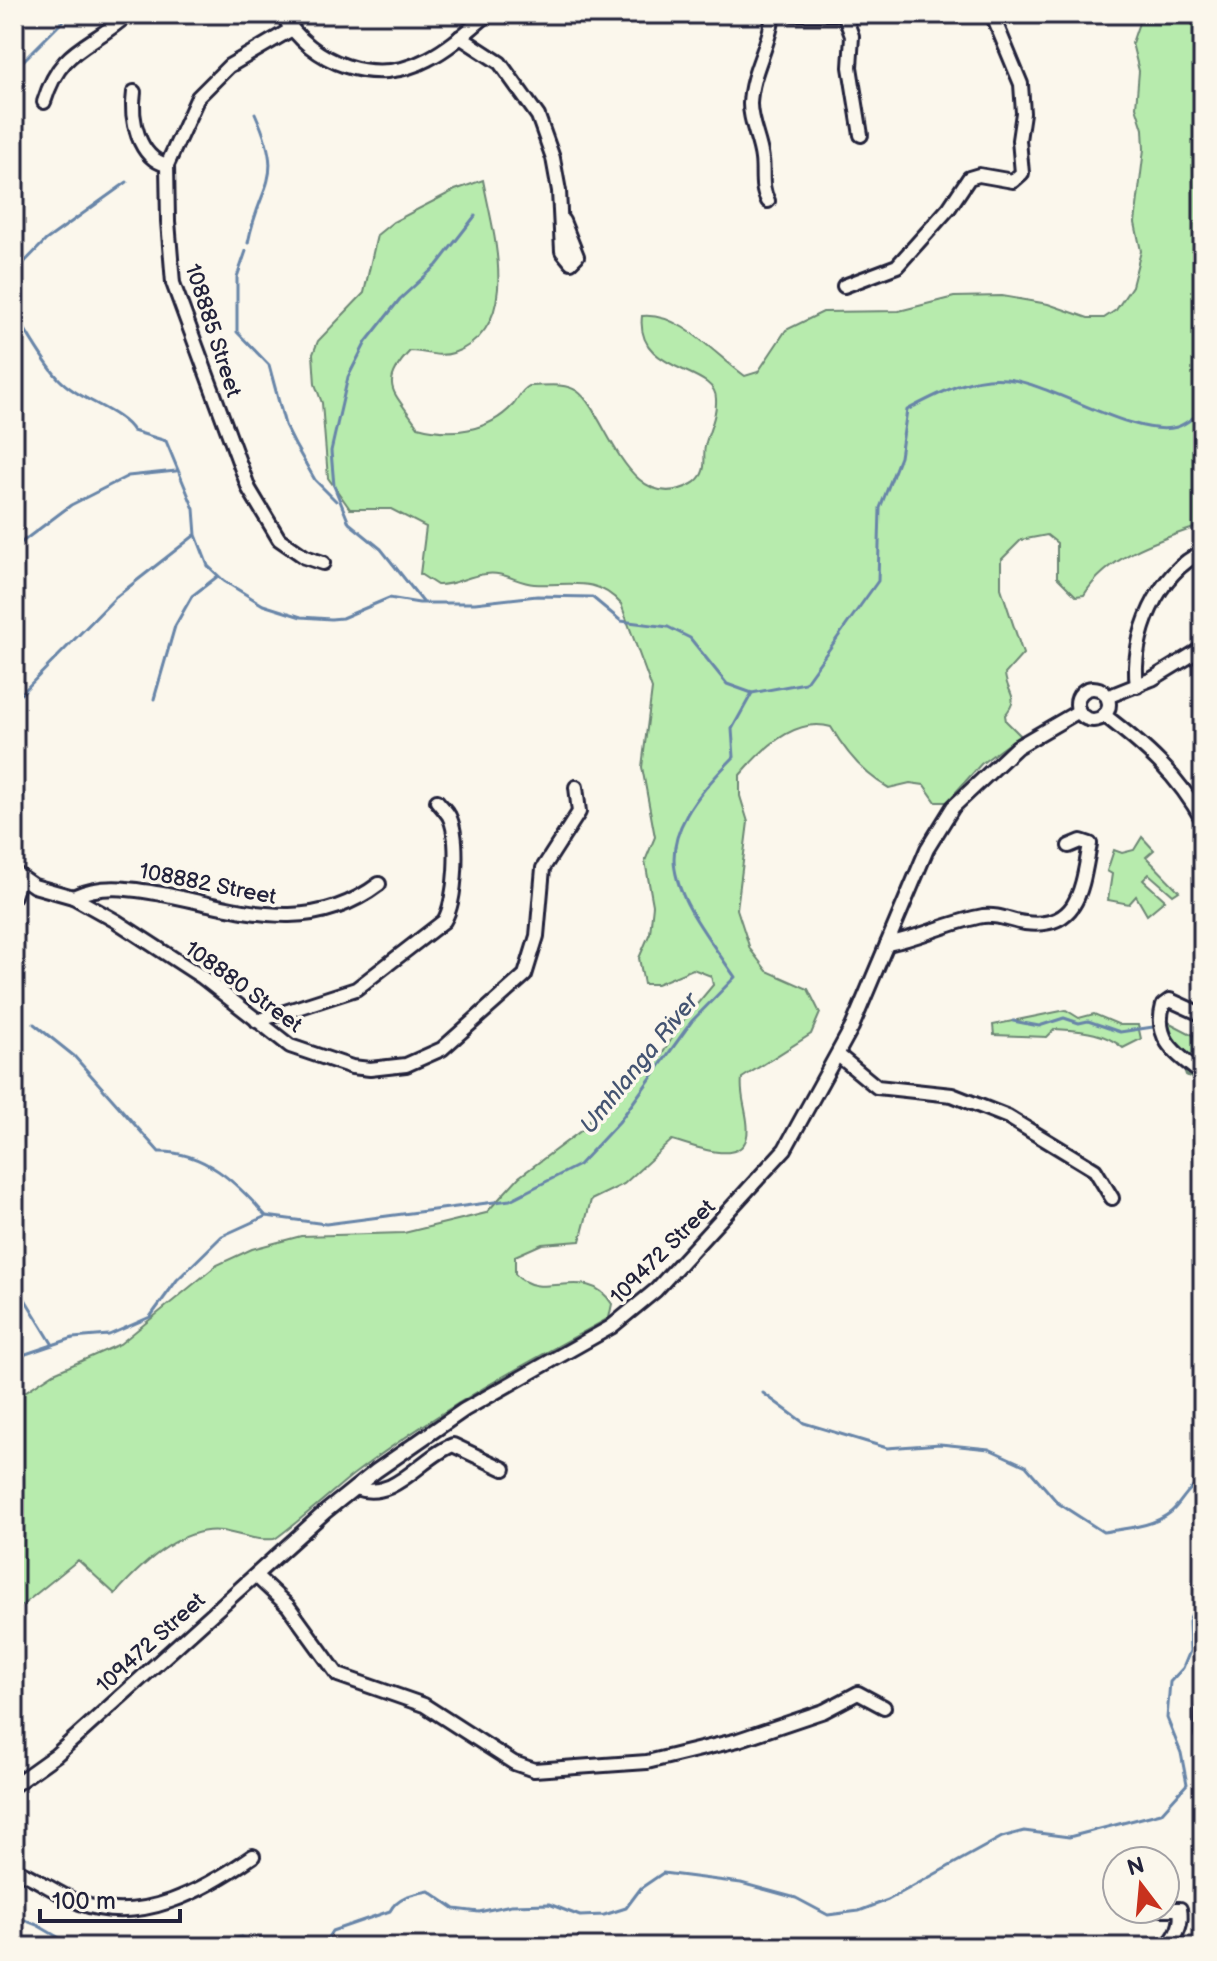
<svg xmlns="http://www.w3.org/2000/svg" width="1217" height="1961" font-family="'Balsamiq Sans',sans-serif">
	<rect width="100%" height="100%" fill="#fbf7ec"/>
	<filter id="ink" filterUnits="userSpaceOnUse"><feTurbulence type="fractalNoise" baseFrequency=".0125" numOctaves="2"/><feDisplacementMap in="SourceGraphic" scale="16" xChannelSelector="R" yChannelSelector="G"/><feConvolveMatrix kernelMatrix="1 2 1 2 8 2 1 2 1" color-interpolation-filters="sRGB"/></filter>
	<g filter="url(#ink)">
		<g fill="#b7ebad" stroke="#6c8674" stroke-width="2">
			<path d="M 1142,14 L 1203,14 L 1203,525 C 1161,539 1108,555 1084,595 L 1076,596 L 1057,577 L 1057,543 L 1047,535 L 1021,540 L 1001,560 L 1001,588 L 1023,654 L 1005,674 C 1007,695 1021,696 1005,715 L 1006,721 L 1020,735 L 981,764 L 947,802 L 936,802 L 924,785 L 910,783 L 889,788 C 863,774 845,751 831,727 C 795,716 761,750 740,775 L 740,796 L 748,822 L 737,909 L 750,949 L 767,971 L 808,989 L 820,1013 L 811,1034 L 742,1078 C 740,1094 745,1105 747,1121 C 754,1172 698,1147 672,1140 L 624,1184 L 591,1200 L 580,1241 L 542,1244 L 515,1256 L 515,1274 C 542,1304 586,1262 612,1304 L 609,1318 C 521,1366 434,1413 354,1474 C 343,1482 280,1538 274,1539 C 256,1541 240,1534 222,1531 C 181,1525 139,1567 115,1594 L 78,1560 L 14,1612 L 14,1399 L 54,1373 L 120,1344 L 217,1265 L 252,1249 L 301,1236 L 404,1233 L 486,1213 L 519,1177 L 586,1127 L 606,1089 L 623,1075 L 661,1056 L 682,1022 L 713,985 L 711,976 L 693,969 L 657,984 L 644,984 L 639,958 L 650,933 L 653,905 L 645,861 L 655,837 L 642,767 L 652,689 L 621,604 C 596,575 569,586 534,584 C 518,583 503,571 486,574 C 469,575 454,586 437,585 L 420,574 L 426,527 L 391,509 L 350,509 L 328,478 L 322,403 L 315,384 L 313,354 L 318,341 L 364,293 L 377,235 L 393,222 L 455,190 L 483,180 C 493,233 524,328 453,353 C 438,358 424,351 410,351 C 377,386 395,392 418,427 C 451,436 488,432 513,405 C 519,398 520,391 529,386 C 543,386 565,382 577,391 C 607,412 627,519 692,484 C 696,482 702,476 703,471 C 706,463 703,454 705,446 C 709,430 717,416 716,399 C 716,366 635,374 642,316 C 680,312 715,355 745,376 L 758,372 L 786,330 L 823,312 L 899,311 L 954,297 L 1002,296 L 1048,304 L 1088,318 L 1104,318 L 1116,310 L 1132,286 L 1141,251 L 1135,223 L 1144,149 L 1143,129 L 1136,107 L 1139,71 L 1132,43 Z"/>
			<polygon points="1142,837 1154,850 1146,857 1179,891 1173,895 1149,874 1143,880 1165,900 1147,915 1136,896 1129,904 1108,900 1112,874 1107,871 1114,850 1122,853 1134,850"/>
			<path d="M 1066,1010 L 1079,1018 L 1094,1014 L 1120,1025 L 1138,1025 L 1141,1039 L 1123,1048 C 1104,1031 1079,1031 1055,1029 L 1047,1037 L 994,1035 L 993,1025 Z"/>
			<polygon points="1168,1022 1203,1040 1203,1084 1186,1075"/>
		</g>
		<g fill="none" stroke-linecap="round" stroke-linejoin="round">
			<g stroke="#6785a8" stroke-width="3">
				<polyline points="14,70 70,14"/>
				<path d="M 248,243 C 261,178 286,183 255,113"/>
				<polyline points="246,251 237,277 237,332 269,365 285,425 295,445 315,480 336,501"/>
				<polyline points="14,273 46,240 127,182"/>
				<path d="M 14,312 C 28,333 42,361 59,379 C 79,400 122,411 133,431 L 166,441 L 194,509 L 196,535 L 208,566 L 224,581 L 263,605 L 301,617 L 331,619 L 342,618 L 389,598 L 419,603 L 475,603 L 537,596 L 592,597 L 621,621 L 668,627 L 690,638 L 727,684 L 752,693"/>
				<polyline points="14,548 71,505 128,476 176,471"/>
				<polyline points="423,602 381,549 349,523 334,486 331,451 348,377 366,342 400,299 437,265 475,216"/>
				<polyline points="21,694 116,597 195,535"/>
				<polyline points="154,699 175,626 192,596 218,576"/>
				<polyline points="1013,1021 1039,1026 1064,1018 1079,1023 1088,1021 1120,1032 1153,1027"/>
				<path d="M 34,1024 L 74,1056 L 159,1152 C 204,1151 237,1183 265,1215"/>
				<polyline points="1173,1041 1194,1060"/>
				<polyline points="14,1281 53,1345"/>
				<path d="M 14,1358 L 73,1338 L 109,1335 L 150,1317 L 177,1280 L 222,1236 L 266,1216 L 326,1224 L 510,1200 L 579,1165 L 619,1122 L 692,1021 L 735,977 C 668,881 641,850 734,757 L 732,729 L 752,693 L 805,683 L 878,581 L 880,508 L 900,457 L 907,410 C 936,395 971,375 1006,379 C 1054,384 1135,439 1177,427 C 1185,425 1195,416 1203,411"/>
				<path d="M 763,1393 L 804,1423 L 887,1448 L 940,1444 L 989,1449 L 1026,1466 L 1058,1503 L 1103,1532 C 1126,1528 1153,1527 1171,1512 C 1183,1502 1187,1486 1203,1482"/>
				<polyline points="14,1916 37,1925 75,1947"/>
				<polyline points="211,1947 241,1937 258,1947"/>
				<path d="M 322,1947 L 332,1931 L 390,1911 C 398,1896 413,1894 429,1891 L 455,1909 L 479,1912 L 511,1905 L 549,1904 L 580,1916 L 604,1915 L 626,1908 L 641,1888 L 663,1873 L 741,1883 L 796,1898 L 828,1915 L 859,1911 L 888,1900 L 1002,1837 L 1024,1831 L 1069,1837 L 1161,1813 L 1187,1784 L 1181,1753 L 1167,1718 L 1170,1682 L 1183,1668 L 1190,1651 L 1189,1621 L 1203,1586"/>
			</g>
			<defs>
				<g id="minor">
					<path d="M 282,14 C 312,65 375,87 428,59 C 450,48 469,30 488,14"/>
					<polyline points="792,14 836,14"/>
					<polyline points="844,14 852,36 850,67 861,135"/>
					<polyline points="288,24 302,14"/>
					<polyline points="292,29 229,66 198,97 167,165 168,221 173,283 249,489 279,539 305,557 323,563"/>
					<polyline points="460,37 500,63 538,116 553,158 559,191 562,251 571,262 577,256 563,221"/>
					<path d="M 134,92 C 130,118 138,158 167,165"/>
					<path d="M 44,102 C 61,46 90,49 128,14"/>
					<path d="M 768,201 C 760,187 764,174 762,159 C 760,140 750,123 750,104 C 751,71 770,46 773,14"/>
					<polyline points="844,286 897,266 949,208 969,178 979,175 1013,181 1022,173 1019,140 1023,113 1021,84 992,14"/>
					<path d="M 1137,686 C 1130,638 1158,571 1203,552"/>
					<circle cx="1093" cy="704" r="16"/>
					<polyline points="1107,697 1152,679 1203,648"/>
					<path d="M 1104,715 C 1146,747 1178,775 1203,821"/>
					<polyline points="14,872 34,886 73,897 116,921 202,977 290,1046 352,1067 370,1069 406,1065 442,1049 525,975 537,936 543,868 579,812 576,787"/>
					<polyline points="14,896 20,878"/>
					<path d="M 73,897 C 103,883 131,889 162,894 C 239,909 309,937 379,884"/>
					<path d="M 887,944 C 919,938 950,922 983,916 C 999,914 1010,921 1025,923 C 1080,930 1082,886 1090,844 L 1081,841 L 1069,846"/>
					<path d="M 1203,1015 L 1170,1000 L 1163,1005 C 1153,1041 1178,1055 1203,1075"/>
					<path d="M 257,1021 L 356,989 L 444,921 C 456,902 460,838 449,816 C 446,811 441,806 437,801"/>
					<polyline points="838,1055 877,1087 952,1095 1008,1117 1095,1170 1112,1198"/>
					<path d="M 355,1488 C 396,1502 419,1458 453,1445 L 504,1469"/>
					<polyline points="256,1576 288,1606 338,1675 424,1705 514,1763 534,1770 647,1762 738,1740 824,1711 858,1693 884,1707"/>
					<polyline points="1202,1734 1203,1704"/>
					<polyline points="14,1785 56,1755 325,1512 376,1471 464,1410 611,1327 656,1290 785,1149 852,1027 927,849 953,807 1017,747 1079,711"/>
					<path d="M 14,1869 C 37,1878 57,1894 80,1903 C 141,1926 204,1890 253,1856"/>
					<path d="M 1161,1909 L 1180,1909 C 1183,1924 1176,1937 1166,1947"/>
				</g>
			</defs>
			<use href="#minor" stroke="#22223b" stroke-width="18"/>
			<use href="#minor" stroke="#fbf7ec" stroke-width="12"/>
		</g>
	</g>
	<g text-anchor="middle" stroke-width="7" stroke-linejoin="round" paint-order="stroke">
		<g font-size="22" fill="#22223b" stroke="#fbf7ec">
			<text transform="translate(214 330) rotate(72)" y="8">108885 Street</text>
			<text transform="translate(208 883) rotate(11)" y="8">108882 Street</text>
			<text transform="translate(244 986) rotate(36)" y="8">108880 Street</text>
			<text transform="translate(662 1251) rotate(-45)" y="8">109472 Street</text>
			<text transform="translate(150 1642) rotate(-42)" y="8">109472 Street</text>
		</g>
		<g font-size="24" font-style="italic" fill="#445472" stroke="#fbf7ec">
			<text transform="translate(639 1063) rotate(-51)" y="8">Umhlanga River</text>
		</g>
	</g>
	<rect width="1217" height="1961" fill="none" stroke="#fbf7ec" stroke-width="48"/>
	<rect x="24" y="24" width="1169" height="1913" fill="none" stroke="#22223b" stroke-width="3" filter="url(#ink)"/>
	<g transform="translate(1141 1885) rotate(344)"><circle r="38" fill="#fbf7ec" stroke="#a4a2a5" stroke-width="2"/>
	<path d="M0-6L14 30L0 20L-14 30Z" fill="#c8321e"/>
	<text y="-12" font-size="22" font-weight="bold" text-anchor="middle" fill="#22223b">N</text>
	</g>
	<path d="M40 1909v12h140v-12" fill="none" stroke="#22223b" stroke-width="4"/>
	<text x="52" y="1909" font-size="24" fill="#22223b" stroke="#fbf7ec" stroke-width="6" paint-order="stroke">100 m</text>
</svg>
